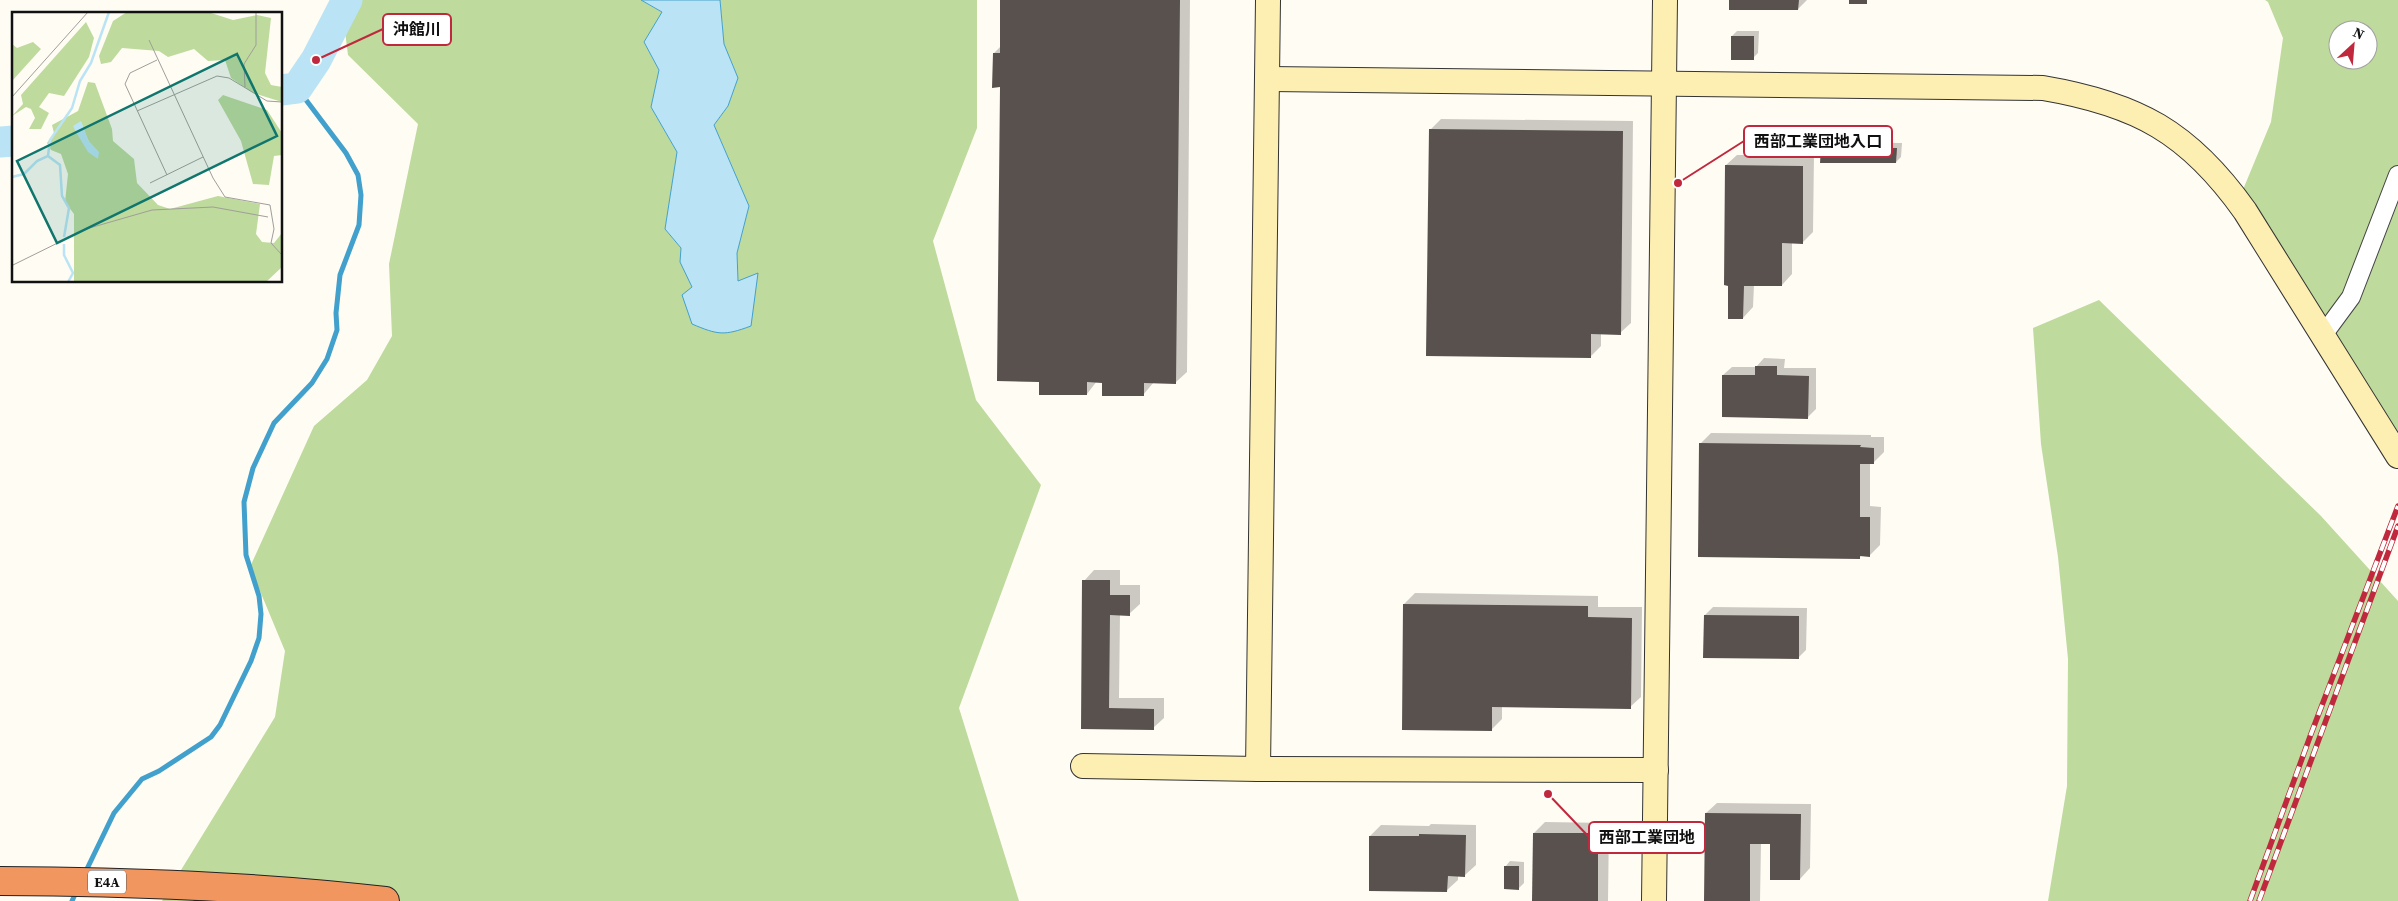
<svg xmlns="http://www.w3.org/2000/svg" width="2398" height="901" font-family="'Source Serif 4','Noto Sans JP',serif">
	<rect width="100%" height="100%" fill="#fffcf4"/>
	<g fill="#beda9d" fill-rule="evenodd">
		<polygon points="341,0 641,0 662,12 644,42 659,70 651,107 677,152 665,229 681,248 681,262 692,287 692,324 757,274 738,281 737,253 749,206 714,125 728,106 738,78 724,44 720,0 977,0 977,128 933,241 976,400 1041,485 959,708 1019,901 162,901 275,717 285,651 250,567 314,426 367,380 392,336 389,264 418,124 348,55"/>
		<path d="M 2265,0 L 2398,0 L 2398,445 L 2242,192 L 2271,122 L 2283,38 L 2268,2 ZM 2338,30 L 2368,30 L 2368,60 L 2338,60 Z"/>
		<polygon points="2099,300 2321,516 2398,601 2398,901 2048,901 2067,786 2068,659 2058,557 2041,444 2033,328"/>
	</g>
	<path fill="#bae4f5" stroke="#42a0cc" d="M 641,0 L 720,0 L 724,44 L 738,78 L 728,106 L 714,125 L 749,206 L 737,253 L 738,281 L 758,273 L 751,326 C 724,336 718,335 692,324 L 682,295 L 692,287 L 680,262 L 681,248 L 665,229 L 677,152 L 651,107 L 659,70 L 644,42 L 662,12 Z"/>
	<g fill="#0003">
		<polygon points="1001,0 1190,0 1187,372 1176,382 1154,382 1143,395 1097,381 1087,394 1001,86 994,53 1001,46"/>
		<polygon points="1730,0 1807,0 1798,9"/>
		<polygon points="1737,31 1759,31 1758,53 1753,58 1732,36"/>
		<polygon points="1441,119 1633,121 1631,323 1620,333 1601,333 1601,346 1590,357 1430,130"/>
		<polygon points="1827,142 1902,143 1901,157 1896,162 1822,148"/>
		<polygon points="1737,155 1814,155 1813,232 1802,243 1792,242 1792,274 1782,285 1754,285 1753,307 1743,318 1726,165"/>
		<polygon points="1764,358 1785,359 1784,368 1816,368 1816,409 1808,417 1723,375 1732,367 1756,367"/>
		<polygon points="1711,433 1871,435 1871,437 1884,437 1884,452 1873,463 1870,463 1870,506 1881,507 1880,545 1870,555 1862,555 1859,558 1700,444"/>
		<polygon points="1094,570 1120,570 1120,585 1140,585 1140,604 1129,614 1120,614 1119,698 1164,698 1164,718 1153,728 1082,728 1084,581"/>
		<polygon points="1415,593 1598,596 1598,607 1642,607 1641,697 1630,707 1502,706 1502,719 1491,730 1404,604"/>
		<polygon points="1713,607 1807,608 1806,650 1798,658 1705,615"/>
		<polygon points="1717,803 1811,804 1810,868 1800,879 1771,843 1761,843 1760,901 1706,901 1706,813"/>
		<polygon points="1545,822 1609,823 1608,901 1533,901 1534,833"/>
		<polygon points="1431,824 1476,825 1476,865 1465,875 1458,875 1458,880 1447,890 1370,836 1381,825 1429,826"/>
		<polygon points="1510,861 1524,862 1524,883 1519,888 1505,867"/>
	</g>
	<g fill="none" stroke-linecap="round" stroke-linejoin="round">
		<g stroke="#42a0cc" stroke-width="5">
			<polyline points="85,873 114,813 142,779 159,771 211,737 220,725 251,661 259,638 261,614 259,596 246,555 244,502 253,468 274,423 312,383 327,359 337,330 336,313 340,275 359,225 361,195 358,175 346,153 297,88"/>
			<polyline points="72,901 77,890"/>
		</g>
		<g stroke="#bae4f5" stroke-width="31">
			<polyline points="281,90 297,88 316,60 347,0"/>
			<polyline points="0,142 14,141"/>
		</g>
	</g>
	<g fill="#59514d">
		<polygon points="1000,0 1180,0 1176,384 1144,383 1144,396 1102,396 1102,383 1087,382 1087,395 1039,395 1039,382 997,381 1000,87 992,88 993,53 1000,53"/>
		<polygon points="1729,0 1799,0 1798,10 1729,10"/>
		<rect x="1849" y="0" width="18" height="4"/>
		<rect x="1731" y="36" width="23" height="24"/>
		<polygon points="1429,129 1623,131 1621,335 1591,334 1591,358 1426,356"/>
		<polygon points="1821,147 1897,148 1896,163 1820,163"/>
		<polygon points="1725,165 1803,166 1803,244 1782,243 1782,286 1744,286 1743,319 1728,319 1728,286 1724,285"/>
		<polygon points="1755,366 1777,366 1777,375 1809,376 1808,419 1722,417 1722,375 1755,375"/>
		<polygon points="1699,443 1861,445 1860,447 1874,448 1874,464 1860,464 1860,517 1870,517 1870,557 1860,556 1860,559 1698,557"/>
		<polygon points="1082,580 1110,580 1110,595 1130,595 1130,616 1110,615 1109,708 1154,709 1154,730 1081,729"/>
		<polygon points="1403,604 1588,606 1588,617 1632,618 1631,709 1492,707 1492,731 1402,730"/>
		<polygon points="1704,615 1799,616 1799,659 1703,658"/>
		<polygon points="1705,813 1801,814 1800,880 1770,880 1770,844 1750,844 1750,901 1704,901"/>
		<polygon points="1533,833 1598,833 1598,901 1532,901"/>
		<polygon points="1419,834 1466,835 1465,877 1448,876 1447,892 1369,891 1369,836 1419,836"/>
		<polygon points="1504,866 1519,866 1519,890 1504,889"/>
	</g>
	<g fill="none" stroke-linecap="round" stroke-linejoin="round">
		<defs>
			<polyline id="street" points="2323,335 2351,297 2398,175"/>
			<g id="secondary">
				<path d="M 1268,79 L 2043,88 C 2137,104 2189,132 2245,211 L 2398,456"/>
				<polyline points="1083,766 1258,769 1656,770"/>
				<polyline points="1258,769 1268,0"/>
				<polyline points="1654,901 1665,0"/>
			</g>
			<path id="highway" d="M 0,881 C 129,882 257,886 385,901"/>
		</defs>
		<use href="#street" stroke="#444" stroke-width="20"/>
		<use href="#secondary" stroke="#333" stroke-width="26"/>
		<use href="#highway" stroke="#222" stroke-width="30"/>
		<use href="#street" stroke="#fff" stroke-width="18"/>
		<use href="#secondary" stroke="#fdeeb1" stroke-width="24"/>
		<use href="#highway" stroke="#f29660" stroke-width="28"/>
		<defs>
			<g id="rail">
				<polyline points="2250,901 2311,734 2398,506"/>
				<polyline points="2259,901 2398,526"/>
			</g>
		</defs>
		<use href="#rail" stroke="#c0293d" stroke-width="5.5"/>
		<use href="#rail" stroke="#fff" stroke-width="4" stroke-dasharray="11" stroke-linecap="butt"/>
	</g>
	<g text-anchor="middle" stroke-width="5" stroke-linejoin="round" paint-order="stroke">
		<rect fill="#fff" stroke="#585858" stroke-width="1" x="88" y="870.5" width="38" height="23" rx="4"/>
		<g font-size="14" font-weight="bold" fill="#111">
			<text x="107" y="887">E4A</text>
		</g>
	</g>
	<g transform="translate(12 12)">
		<rect width="270" height="270" fill="#fffcf4"/>
		<path d="M 115,0 L 196,0 L 221,8 L 245,3 L 259,6 L 253,61 L 259,73 L 270,75 L 270,90 L 241,81 L 219,66 L 213,48 L 196,49 L 182,37 L 156,45 L 147,39 L 110,36 L 99,50 L 89,52 L 87,44 L 101,9 ZM 74,10 L 82,26 L 77,45 L 52,84 L 37,81 L 27,95 L 37,101 L 29,117 L 17,117 L 23,106 L 19,97 L 14,95 L 0,104 L 11,92 L 9,83 ZM 21,30 L 29,37 L 0,69 L 0,32 L 5,36 ZM 76,70 L 83,71 L 100,117 L 101,129 L 122,147 L 125,171 L 146,193 L 158,197 L 206,184 L 248,192 L 244,222 L 250,230 L 262,231 L 270,221 L 270,255 L 254,270 L 62,270 L 62,202 L 53,190 L 56,162 L 49,142 L 39,138 L 35,131 L 42,121 L 40,113 L 66,99 ZM 69,110 L 76,128 L 85,142 L 64,120 ZM 211,83 L 255,98 L 270,121 L 270,143 L 262,144 L 257,173 L 241,172 L 229,129 L 206,88 Z" fill="#beda9d" fill-rule="evenodd"/>
		<path d="M 69,109 L 76,128 L 87,140 L 86,147 L 76,140 L 64,120 L 61,114 Z" fill="#bae4f5"/>
		<path fill="none" stroke="#bae4f5" stroke-width="2.5" d="M 36,144 L 48,153 L 50,184 L 57,196 L 52,225M 0,165 L 12,162 L 25,149 L 36,144 L 38,128 L 60,96 L 68,69 L 79,51 L 97,0M 52,232 L 52,243 L 61,261 L 56,270"/>
		<path fill="none" stroke="#a09e99" stroke-width="1" d="M 137,28 L 201,166 L 213,185 L 258,193 L 262,217 L 259,231 L 270,243M 145,48 L 118,61 L 113,72 L 155,163M 233,75 L 232,52 L 244,33 L 244,0M 0,85 L 76,0M 125,99 L 205,64 L 217,66 L 255,89 L 270,90M 138,171 L 191,145M 1,253 L 74,217 L 140,198 L 201,195 L 256,205"/>
		<path fill="#0f766e" fill-opacity="0.15" stroke="#0f766e" stroke-width="2.5" d="M 225,42 L 265,124 L 45,231 L 5,149 Z"/>
		<rect width="270" height="270" fill="none" stroke="#111" stroke-width="2.5"/>
	</g>
	<path fill="none" stroke="#c0293d" stroke-width="2" d="M316 60L383 29M1678 183L1744 141M1548 794L1589 837"/>
	<g fill="#c0293d" stroke="#fff" stroke-width="2">
		<circle cx="316" cy="60" r="5"/>
		<circle cx="1678" cy="183" r="5"/>
		<circle cx="1548" cy="794" r="5"/>
	</g>
	<g fill="#fff" stroke="#c0293d" stroke-width="2">
		<rect x="383" y="14" width="68" height="31" rx="5"/>
		<rect x="1744" y="126" width="148" height="31" rx="5"/>
		<rect x="1589" y="822" width="116" height="31" rx="5"/>
	</g>
	<g font-size="16" text-anchor="middle" font-weight="bold" fill="#111">
		<text x="417" y="35">沖館川</text>
		<text x="1818" y="147">西部工業団地入口</text>
		<text x="1647" y="843">西部工業団地</text>
	</g>
	<g transform="translate(2353 45) rotate(26)"><circle r="24" fill="#ffffff" stroke="#a0a0a0"/>
	<path d="M0-4L9 19L0 12L-9 19Z" fill="#c0293d"/>
	<text y="-8" font-size="14" font-weight="bold" text-anchor="middle" fill="#111111">N</text>
	</g>
</svg>
